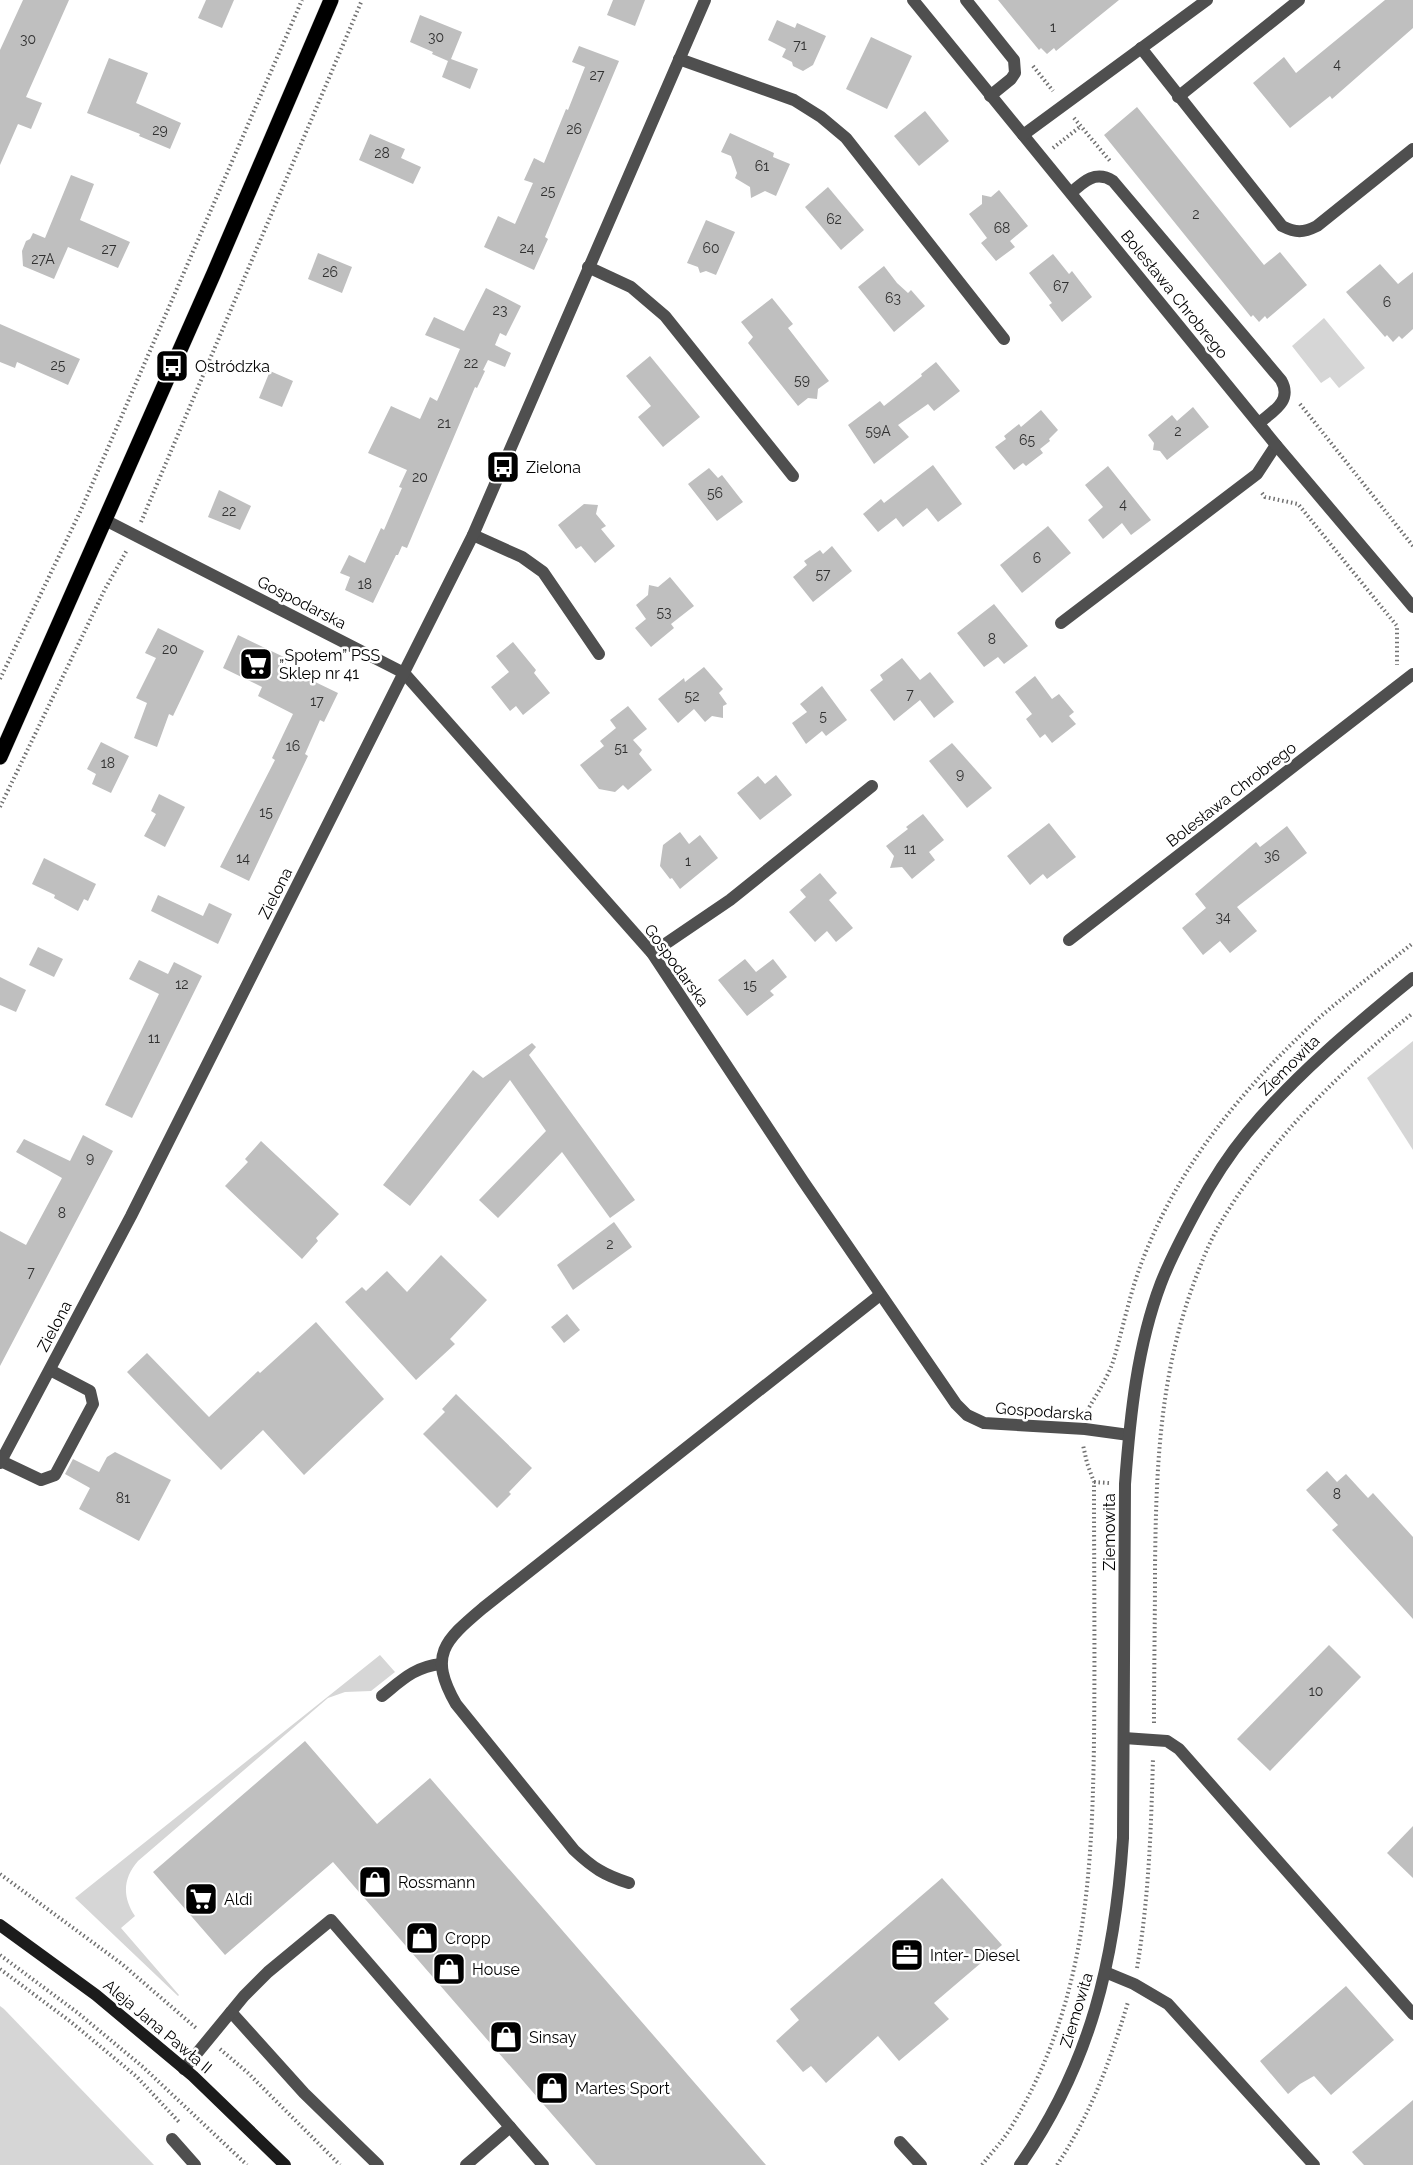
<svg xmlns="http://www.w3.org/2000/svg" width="1413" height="2165" font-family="Raleway,sans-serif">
	<rect width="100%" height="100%" fill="#fff"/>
	<g fill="#d6d6d6">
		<polygon points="1324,318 1365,368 1339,388 1330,377 1321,383 1292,346"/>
		<polygon points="1413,1041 1413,1150 1367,1078"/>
		<path d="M 380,1655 L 395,1672 L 371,1691 L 345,1692 L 328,1698 L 138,1861 C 123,1878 122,1897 135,1916 L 121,1928 L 179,1995 L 178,1996 L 75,1898 Z"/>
		<polygon points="0,2006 4,2009 154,2165 0,2165"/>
	</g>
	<g fill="#bfbfbf">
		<polygon points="23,0 69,0 26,97 42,103 31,129 18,124 0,165 0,50"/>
		<polygon points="206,0 234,0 222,28 198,18"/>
		<polygon points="613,0 645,0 635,26 607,15"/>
		<polygon points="998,0 1119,0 1056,51 1054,48 1047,54 1041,48 1039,50"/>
		<polygon points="1385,0 1413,0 1413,28 1332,99 1330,96 1290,128 1253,83 1284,57 1296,73"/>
		<polygon points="420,15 462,32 451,59 478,69 470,89 442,77 448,61 432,54 433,52 410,42"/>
		<polygon points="777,20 795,28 797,23 826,36 813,65 803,71 793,66 792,62 782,57 786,49 768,40"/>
		<polygon points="871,37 912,56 887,109 846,89"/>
		<polygon points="579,46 619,61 545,237 548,239 534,270 484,247 498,216 515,224 533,183 524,180 534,158 544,163 566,109 568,110 585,67 572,62"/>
		<polygon points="109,58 148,73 136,103 181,123 170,149 139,136 140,134 87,113"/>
		<polygon points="1137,107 1264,265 1280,252 1307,285 1267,319 1265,316 1259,322 1253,315 1251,317 1104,135"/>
		<polygon points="925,111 949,141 919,166 894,136"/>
		<polygon points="730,133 774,153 773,157 790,164 776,196 765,191 751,198 750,187 735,178 737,173 731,156 721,152"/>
		<polygon points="370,134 405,149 401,158 421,167 413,184 359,160"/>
		<polygon points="71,175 94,184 80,220 130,242 118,268 68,247 54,279 23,266 22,251 26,241 30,239 33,233 45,238"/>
		<polygon points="828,187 864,230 841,250 805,207"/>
		<polygon points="999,190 1028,226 1010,241 1015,247 996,261 981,243 987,238 969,214 982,204 982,195 991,197"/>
		<polygon points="706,220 735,232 716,275 706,271 700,273 698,267 687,263"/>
		<polygon points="318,253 352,267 342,293 308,279"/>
		<polygon points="1053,254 1069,274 1072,271 1092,297 1062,322 1049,305 1052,303 1029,273"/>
		<polygon points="1380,264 1398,284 1413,272 1413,329 1402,339 1399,336 1393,342 1387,335 1385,337 1346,292"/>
		<polygon points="884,266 897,283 908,293 911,290 925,306 894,332 858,287"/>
		<polygon points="486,288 521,306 506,336 500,333 495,345 511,353 505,367 488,360 483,370 485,371 477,388 475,387 407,548 402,546 398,555 396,555 373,603 345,590 350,577 340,573 349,555 365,563 381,528 384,530 402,488 399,487 407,470 368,453 391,406 420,419 430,397 437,401 460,349 425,335 434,317 464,331"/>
		<polygon points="772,298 793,324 788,328 829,381 818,389 817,399 808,398 798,406 748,343 753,337 741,322"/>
		<polygon points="0,324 80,359 68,385 17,362 15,368 0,362"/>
		<polygon points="650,356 700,417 663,447 638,417 651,406 626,376"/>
		<polygon points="936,362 960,391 934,411 928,404 898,425 909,437 874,464 848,425 880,401 884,406 922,376 921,374"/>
		<polygon points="270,371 293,381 282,407 259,398"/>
		<polygon points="1193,407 1209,427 1167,460 1160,451 1153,450 1154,443 1148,435 1172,415 1177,421"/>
		<polygon points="1041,410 1058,430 1049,439 1050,441 1040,449 1043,453 1026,466 1023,463 1014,470 995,447 1006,439 1004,436 1019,424 1021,427"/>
		<polygon points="933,465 962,504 938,522 927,508 903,527 896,518 878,532 863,514 881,499 884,503"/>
		<polygon points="1108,466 1151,520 1131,535 1122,523 1103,539 1088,520 1103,507 1085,485"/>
		<polygon points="709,468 718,478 722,475 743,502 717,521 688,484"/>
		<polygon points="219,490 251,506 240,530 208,517"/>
		<polygon points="584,504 598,505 596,514 606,526 601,529 615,546 595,563 581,546 576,549 558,525"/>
		<polygon points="1048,526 1071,553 1022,593 1000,565"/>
		<polygon points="832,546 852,571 813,602 793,577 807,565 804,561 820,550 823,554"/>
		<polygon points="670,577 694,606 671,624 674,628 651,647 635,628 646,619 636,605 648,595 649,585 658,587"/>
		<polygon points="994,604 1028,646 1004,664 998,657 984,667 957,633"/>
		<polygon points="158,628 204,651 173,716 169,714 157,747 134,738 147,703 136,698 156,658 145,653"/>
		<polygon points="238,635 288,659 284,667 338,693 324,722 320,720 305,754 308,756 249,881 220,867 275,760 272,758 293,714 258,696 262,687 223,668"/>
		<polygon points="513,642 536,670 534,673 550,693 523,715 516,706 510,711 491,687 509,672 496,656"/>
		<polygon points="902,658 920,680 930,672 954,702 934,718 920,700 894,721 870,690 883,680 880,675"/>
		<polygon points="704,667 723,689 719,693 727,704 723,706 723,718 712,716 705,722 694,709 678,723 658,699 684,678 685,682"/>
		<polygon points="1035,676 1052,699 1059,694 1074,712 1069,716 1076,724 1052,743 1045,734 1040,738 1026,719 1032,714 1015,692"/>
		<polygon points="822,686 847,720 826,736 822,731 806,744 792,723 807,712 800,704"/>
		<polygon points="628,706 647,729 633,740 642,750 639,754 652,770 628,790 623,785 615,792 599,789 580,765 604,746 600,741 616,728 610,720"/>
		<polygon points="101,742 129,756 111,793 92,784 96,774 87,769"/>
		<polygon points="952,743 992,788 967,808 929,761"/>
		<polygon points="776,775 792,795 760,820 737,793 758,776 765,784"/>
		<polygon points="159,794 185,807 165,847 144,836 156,814 151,811"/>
		<polygon points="923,814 944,840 929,852 935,860 912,879 902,867 890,868 894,856 886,846 908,829 906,827"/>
		<polygon points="1049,823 1076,857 1047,879 1043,874 1030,885 1007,856"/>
		<polygon points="1287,826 1307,853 1237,907 1257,931 1230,953 1220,941 1203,955 1182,928 1206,908 1195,894 1256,842 1260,847"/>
		<polygon points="680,832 689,844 700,835 718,858 680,889 672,878 670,879 660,866 663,845"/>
		<polygon points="44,858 96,884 88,901 84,899 78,911 54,898 55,895 32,884"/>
		<polygon points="820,873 837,893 829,900 853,928 836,942 827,931 815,942 789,912 806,897 800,890"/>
		<polygon points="158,895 203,916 209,903 232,914 218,944 151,911"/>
		<polygon points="38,947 63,959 54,977 29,965"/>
		<polygon points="745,959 756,972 773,959 787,977 770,991 774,995 747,1016 718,980"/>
		<polygon points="139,960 168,974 174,962 202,976 132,1118 105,1105 159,994 129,979"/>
		<polygon points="0,977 26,990 16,1012 0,1005"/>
		<polygon points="532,1043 536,1047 529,1055 635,1200 610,1218 562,1152 498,1218 479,1200 546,1131 510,1080 410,1206 383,1185 473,1070 483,1078"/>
		<polygon points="83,1135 113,1151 0,1366 0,1231 26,1245 62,1178 16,1152 24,1139 70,1161"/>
		<polygon points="261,1141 339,1214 316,1238 318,1241 302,1259 225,1186 248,1162 245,1159"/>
		<polygon points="614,1222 632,1247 573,1290 557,1265"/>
		<polygon points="441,1255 487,1300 450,1339 455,1344 416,1380 345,1302 362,1287 366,1291 387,1271 407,1292"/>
		<polygon points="567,1314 580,1330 564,1343 551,1327"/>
		<polygon points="316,1322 384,1399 304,1475 263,1430 221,1470 127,1372 147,1353 209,1417 258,1371 260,1373"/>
		<polygon points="456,1394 532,1468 509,1492 511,1494 497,1508 423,1434 445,1412 442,1409"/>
		<polygon points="115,1452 171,1480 139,1541 79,1509 90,1488 65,1474 73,1459 99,1472 107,1457"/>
		<polygon points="1327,1471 1337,1482 1346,1474 1368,1498 1373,1493 1413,1537 1413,1619 1332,1530 1338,1525 1306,1490"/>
		<polygon points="1329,1645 1361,1677 1270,1771 1237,1739"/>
		<polygon points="305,1741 377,1824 430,1778 766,2165 596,2165 333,1862 225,1955 153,1872"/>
		<polygon points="1413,1826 1413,1878 1387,1853"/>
		<polygon points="942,1878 1002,1945 934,2003 949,2019 899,2061 878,2036 826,2083 811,2066 803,2072 776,2041 799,2020 790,2009"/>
		<polygon points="1346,1986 1394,2040 1331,2095 1314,2076 1300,2084 1288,2094 1260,2061"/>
		<polygon points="1413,2100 1413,2165 1364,2165 1352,2152"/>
	</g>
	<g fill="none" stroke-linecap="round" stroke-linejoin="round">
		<defs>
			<polyline id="primary" points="0,757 214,273 331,0"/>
		</defs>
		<use href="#primary" stroke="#dbdbdb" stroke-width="16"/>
		<g stroke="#717171" stroke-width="4" stroke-dasharray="1.5 3" stroke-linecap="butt">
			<polyline points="1033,66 1053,91"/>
			<polyline points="1074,118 1110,161"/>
			<polyline points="1053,148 1081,126"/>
			<polyline points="1300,404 1413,546"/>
			<polyline points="1262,493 1265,497 1298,504 1397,626 1397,665"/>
			<polyline points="141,522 362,0"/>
			<polyline points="0,679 81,510 302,0"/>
			<polyline points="0,807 105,589 127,550"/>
			<path d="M 1087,1411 C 1096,1395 1107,1379 1113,1362 C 1124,1325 1131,1286 1147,1249 C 1184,1158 1248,1083 1320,1017 C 1350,991 1382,968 1413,943"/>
			<polyline points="1094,1482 1109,1483"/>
			<path d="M 1154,1723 C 1154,1672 1155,1621 1155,1569 C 1156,1472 1159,1381 1192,1288 C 1200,1266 1209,1242 1221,1222 C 1269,1141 1340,1071 1413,1013"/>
			<polyline points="0,1874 122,1964 196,2028"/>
			<polyline points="0,1955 78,2013 143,2067 247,2165"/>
			<path d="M 1137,1968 C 1149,1897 1151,1830 1153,1758"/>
			<polyline points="0,1969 71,2022 137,2077 179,2122"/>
			<polyline points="220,2049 248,2073 340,2165"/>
			<path d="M 982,2165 C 991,2153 1002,2142 1010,2129 C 1085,2006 1092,1881 1094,1741 C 1095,1655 1094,1569 1094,1482 L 1087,1463 L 1083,1445"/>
			<path d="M 1057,2165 C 1091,2114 1111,2059 1128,2002"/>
		</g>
		<g stroke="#4f4f4f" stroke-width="12">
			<polyline points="966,0 1014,60 1015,73 1011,79 990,96"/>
			<path d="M 1141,48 L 1282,226 C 1296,233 1303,233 1317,226 L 1413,149"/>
			<polyline points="679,59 794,100 821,117 846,138 1004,339"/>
			<polyline points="1178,97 1299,0"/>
			<path d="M 1071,193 C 1084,181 1096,170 1113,181 L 1281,380 C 1293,401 1273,411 1259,423"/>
			<polyline points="588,267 631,287 665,316 793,476"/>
			<polyline points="473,535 522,557 543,572 599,654"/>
			<polyline points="1061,623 1257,474 1276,445"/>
			<polyline points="652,953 730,900 872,786"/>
			<polyline points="1,1461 41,1480 55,1475 93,1404 90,1391 50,1370"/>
			<path d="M 382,1696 C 402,1680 414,1667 441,1664"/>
			<polyline points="1124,1738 1167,1741 1179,1749 1413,2014"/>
			<path d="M 629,1883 C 604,1875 593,1868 574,1850 L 456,1704 C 428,1655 444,1641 483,1608 L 880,1295"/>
			<polyline points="1105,1972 1134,1984 1168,2004 1314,2165"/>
			<polyline points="231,2012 304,2093 378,2165"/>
			<polyline points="184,2069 244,1996 268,1972 331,1920 543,2165"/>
			<polyline points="172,2139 195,2165"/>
			<polyline points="900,2142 921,2165"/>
			<polyline points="466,2165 510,2127"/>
		</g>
		<g stroke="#4f4f4f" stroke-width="12">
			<polyline points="913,0 1276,445 1413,607"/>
			<polyline points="1023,135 1207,0"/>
			<polyline points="105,520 404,673 652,953 803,1181 956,1404 967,1415 984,1423 1085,1429 1129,1435"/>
			<polyline points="1069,940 1413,674"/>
			<polyline points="0,1463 131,1216 473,535 705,0"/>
		</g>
		<path stroke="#4f4f4f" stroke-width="12" d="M 1020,2165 C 1091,2063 1115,1960 1123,1838 L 1125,1484 C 1130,1417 1137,1346 1161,1283 C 1171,1257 1184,1233 1197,1209 C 1211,1183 1228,1156 1247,1133 C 1296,1074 1354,1026 1413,978"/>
		<polyline stroke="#1c1c1c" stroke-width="12" points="0,1925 96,1995 193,2076 285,2165"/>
		<use href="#primary" stroke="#000" stroke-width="15"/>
	</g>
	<defs>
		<symbol id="bus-square" viewBox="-11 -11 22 22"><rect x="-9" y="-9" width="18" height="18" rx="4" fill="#000" stroke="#fff"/><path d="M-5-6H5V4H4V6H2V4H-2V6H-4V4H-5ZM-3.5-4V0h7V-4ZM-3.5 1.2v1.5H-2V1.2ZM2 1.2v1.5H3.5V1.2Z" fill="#fff"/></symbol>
		<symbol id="supermarket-square" viewBox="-11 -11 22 22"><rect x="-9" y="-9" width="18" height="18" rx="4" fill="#000" stroke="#fff"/><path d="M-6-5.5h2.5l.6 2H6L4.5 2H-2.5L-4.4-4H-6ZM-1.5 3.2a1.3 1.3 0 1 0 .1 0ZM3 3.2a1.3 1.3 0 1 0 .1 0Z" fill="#fff"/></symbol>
		<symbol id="shop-square" viewBox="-11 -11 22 22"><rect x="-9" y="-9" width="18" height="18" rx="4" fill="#000" stroke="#fff"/><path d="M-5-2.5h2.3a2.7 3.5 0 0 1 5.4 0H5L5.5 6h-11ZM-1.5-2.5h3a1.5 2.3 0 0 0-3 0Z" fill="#fff"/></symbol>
		<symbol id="office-square" viewBox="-11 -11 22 22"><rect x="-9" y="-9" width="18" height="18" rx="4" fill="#000" stroke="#fff"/><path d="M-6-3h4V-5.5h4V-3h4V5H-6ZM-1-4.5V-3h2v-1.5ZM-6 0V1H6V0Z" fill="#fff"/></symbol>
	</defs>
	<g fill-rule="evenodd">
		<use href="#bus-square" x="153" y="347" width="38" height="38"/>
		<use href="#bus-square" x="484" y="448" width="38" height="38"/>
		<use href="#supermarket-square" x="237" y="645" width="38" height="38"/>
		<use href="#shop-square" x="356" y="1863" width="38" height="38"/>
		<use href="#supermarket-square" x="182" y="1880" width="38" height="38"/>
		<use href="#shop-square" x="403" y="1919" width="38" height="38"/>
		<use href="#office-square" x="888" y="1936" width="38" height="38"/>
		<use href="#shop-square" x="430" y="1950" width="38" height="38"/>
		<use href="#shop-square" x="487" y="2018" width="38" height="38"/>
		<use href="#shop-square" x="533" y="2069" width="38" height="38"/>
	</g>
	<g text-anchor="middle" stroke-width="5" stroke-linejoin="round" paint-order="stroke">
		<g font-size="14" fill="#303030">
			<text x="1053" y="32">1</text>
			<text x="436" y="42">30</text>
			<text x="28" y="44">30</text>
			<text x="800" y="50">71</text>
			<text x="1337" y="69">4</text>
			<text x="597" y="80">27</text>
			<text x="574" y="134">26</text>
			<text x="160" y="135">29</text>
			<text x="382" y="158">28</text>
			<text x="762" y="171">61</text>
			<text x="548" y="196">25</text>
			<text x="1196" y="219">2</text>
			<text x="834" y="224">62</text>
			<text x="1002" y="233">68</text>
			<text x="527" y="253">24</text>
			<text x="711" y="253">60</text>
			<text x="109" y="254">27</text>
			<text x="43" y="264">27A</text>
			<text x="330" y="277">26</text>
			<text x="1061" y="291">67</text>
			<text x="893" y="303">63</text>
			<text x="1387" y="307">6</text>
			<text x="500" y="315">23</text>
			<text x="471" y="368">22</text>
			<text x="58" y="370">25</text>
			<text x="802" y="385">59</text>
			<text x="444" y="428">21</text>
			<text x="878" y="436">59A</text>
			<text x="1178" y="436">2</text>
			<text x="1027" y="445">65</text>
			<text x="420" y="482">20</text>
			<text x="715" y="498">56</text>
			<text x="1123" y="509">4</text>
			<text x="229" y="516">22</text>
			<text x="1037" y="563">6</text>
			<text x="823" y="579">57</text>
			<text x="365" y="589">18</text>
			<text x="664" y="617">53</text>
			<text x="992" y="644">8</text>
			<text x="170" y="654">20</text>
			<text x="910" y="699">7</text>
			<text x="692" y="701">52</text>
			<text x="317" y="706">17</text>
			<text x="823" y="721">5</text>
			<text x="293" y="751">16</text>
			<text x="621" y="753">51</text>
			<text x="108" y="768">18</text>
			<text x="960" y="779">9</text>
			<text x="266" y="817">15</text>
			<text x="910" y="854">11</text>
			<text x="1272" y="861">36</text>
			<text x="243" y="863">14</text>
			<text x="688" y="866">1</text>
			<text x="1223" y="922">34</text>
			<text x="182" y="989">12</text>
			<text x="750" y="990">15</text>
			<text x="154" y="1043">11</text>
			<text x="90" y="1163">9</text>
			<text x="62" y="1218">8</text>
			<text x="610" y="1249">2</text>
			<text x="31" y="1277">7</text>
			<text x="1337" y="1499">8</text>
			<text x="123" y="1503">81</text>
			<text x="1316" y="1696">10</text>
		</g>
		<g font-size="16" fill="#000" stroke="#fff">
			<text transform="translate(1175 294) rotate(51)" y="6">Bolesława Chrobrego</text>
			<text transform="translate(302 602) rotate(27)" y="6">Gospodarska</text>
			<text transform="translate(1231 794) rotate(-38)" y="6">Bolesława Chrobrego</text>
			<text transform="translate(275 893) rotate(-63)" y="6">Zielona</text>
			<text transform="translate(677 965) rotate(54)" y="6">Gospodarska</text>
			<text transform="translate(1289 1065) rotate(-45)" y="6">Ziemowita</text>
			<text transform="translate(54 1326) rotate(-62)" y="6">Zielona</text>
			<text transform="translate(1044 1411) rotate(4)" y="6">Gospodarska</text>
			<text transform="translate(1109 1532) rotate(-90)" y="6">Ziemowita</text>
			<text transform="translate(1076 2010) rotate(-73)" y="6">Ziemowita</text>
			<text transform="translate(158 2026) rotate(40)" y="6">Aleja Jana Pawła II</text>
		</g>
		<g font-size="16" fill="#000" stroke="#fff" text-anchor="start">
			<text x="195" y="372">Ostródzka</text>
			<text x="526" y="473">Zielona</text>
			<text x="279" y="661">„Społem” PSS<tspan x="279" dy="18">Sklep nr 41</tspan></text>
			<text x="398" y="1888">Rossmann</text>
			<text x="224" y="1905">Aldi</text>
			<text x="445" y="1944">Cropp</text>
			<text x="930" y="1961">Inter- Diesel</text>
			<text x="472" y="1975">House</text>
			<text x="529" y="2043">Sinsay</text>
			<text x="575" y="2094">Martes Sport</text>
		</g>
	</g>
</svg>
